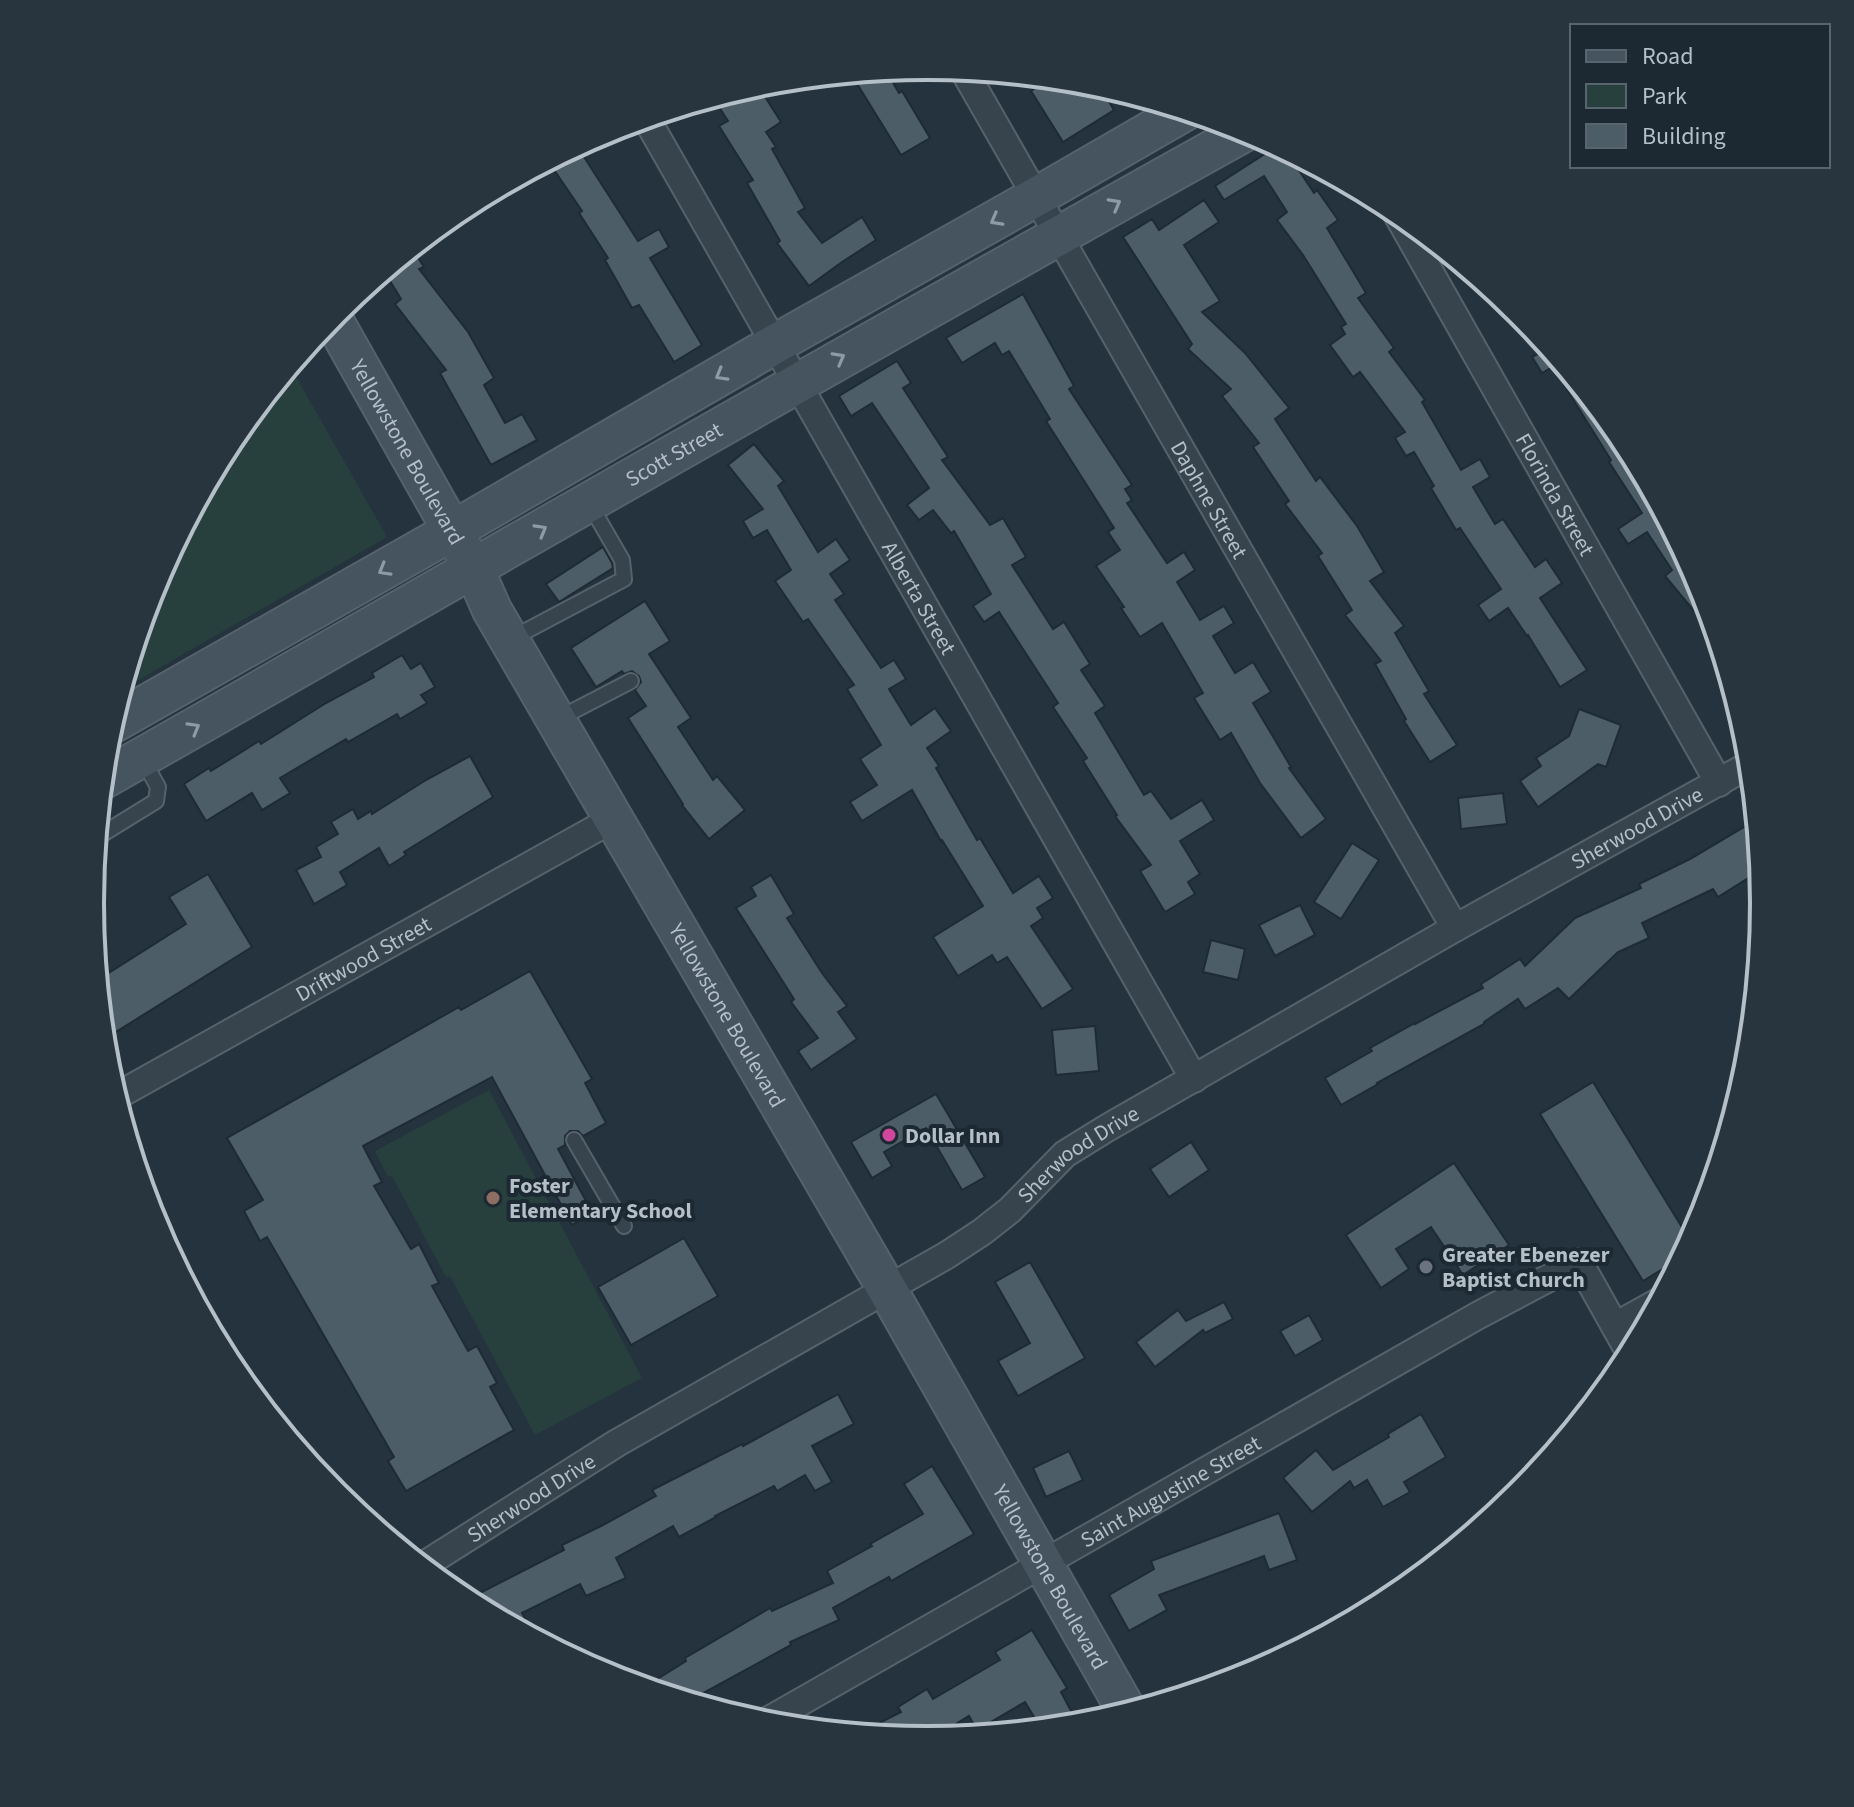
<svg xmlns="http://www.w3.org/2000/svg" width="1854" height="1807" font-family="'Source Sans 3',sans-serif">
	<rect width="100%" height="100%" fill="#24333d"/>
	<g fill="#27403e">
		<polygon points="290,366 387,537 121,690 153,583 231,438"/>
		<polygon points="489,1090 642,1378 535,1435 450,1276 446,1277 392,1176 388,1177 375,1151"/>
	</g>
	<g fill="#4d5d68" stroke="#1f2b34" stroke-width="2">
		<polygon points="886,70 899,93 902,91 930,138 901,155 851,74"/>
		<polygon points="1051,78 1098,84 1114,110 1063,142 1031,91"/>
		<polygon points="757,84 781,122 766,132 776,147 772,149 805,208 798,212 822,243 862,217 876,240 842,262 809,286 777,243 780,241 747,183 753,180 719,126 728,121 713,98"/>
		<polygon points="577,146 638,241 659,229 669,247 650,258 702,345 674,362 639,305 632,308 605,260 608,258 579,213 582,211 548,161"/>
		<polygon points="1277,146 1286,151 1314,193 1317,190 1338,220 1327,228 1366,293 1358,298 1394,348 1389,352 1425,400 1422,402 1461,470 1480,459 1490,477 1473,487 1495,524 1503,519 1535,567 1546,559 1562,583 1540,598 1587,670 1560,687 1528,635 1527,636 1508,608 1489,621 1478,605 1501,589 1460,528 1456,530 1431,488 1434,486 1414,452 1406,456 1395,438 1405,432 1360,372 1353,377 1330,345 1345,334 1341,327 1346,324 1303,255 1277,220 1287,212 1264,176 1224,200 1215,186"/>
		<polygon points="1204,200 1219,222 1184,245 1220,301 1202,312 1245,353 1289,408 1275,419 1316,481 1320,477 1357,526 1384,572 1370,581 1404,626 1395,633 1429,691 1424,694 1457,745 1430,762 1404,721 1406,719 1375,664 1381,661 1345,615 1352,610 1318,556 1322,553 1285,504 1289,501 1253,447 1259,443 1222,396 1231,389 1188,349 1192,344 1123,237 1152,219 1159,230"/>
		<polygon points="412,248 424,267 419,269 468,332 494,378 484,385 505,423 522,414 537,440 491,465 440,373 446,370 395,304 401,299 384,271"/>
		<polygon points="1023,294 1074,386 1069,389 1132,485 1125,489 1132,500 1127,503 1167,563 1184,552 1195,570 1177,582 1200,620 1224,606 1234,623 1213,636 1235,673 1253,662 1271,692 1253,703 1291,767 1289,768 1326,819 1301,838 1260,783 1231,733 1220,740 1194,698 1203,693 1162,623 1140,637 1121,608 1124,607 1096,566 1120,550 1108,532 1114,528 1046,421 1050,419 1009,351 1002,355 995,343 962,363 946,338"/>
		<polygon points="1549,348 1561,362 1542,373 1532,357"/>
		<polygon points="897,361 911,383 903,388 948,457 942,460 990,525 1003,518 1026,557 1012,565 1053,629 1064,622 1090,664 1081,670 1105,706 1095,713 1144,795 1151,791 1171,819 1202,800 1214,820 1180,841 1200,874 1188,882 1195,894 1165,912 1140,871 1151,865 1115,816 1117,815 1083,761 1087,758 1053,707 1058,703 999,612 984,622 973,606 991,594 954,531 951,533 933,510 919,520 907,505 929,488 872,403 851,416 839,396"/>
		<polygon points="1574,378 1624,439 1701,583 1706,601 1694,611 1665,576 1672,570 1647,532 1628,544 1618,529 1642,513 1609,462 1611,460 1564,385"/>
		<polygon points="754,444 784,481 778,486 818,552 836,539 850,560 830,574 844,594 835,600 881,668 894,660 906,679 889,689 911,725 935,708 951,731 927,748 939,766 936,768 977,840 980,838 1013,893 1039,876 1053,898 1037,908 1043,918 1031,926 1073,989 1042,1009 1007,957 997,963 992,955 958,976 933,937 983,906 942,840 941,841 912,790 862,821 850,802 877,785 860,759 881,745 847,689 854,685 808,619 803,622 775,581 791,570 767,530 753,538 743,521 763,509 728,465"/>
		<polygon points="603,547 612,563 613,568 559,602 546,584"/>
		<polygon points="645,601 670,641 649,654 691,718 678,727 713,780 717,776 745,810 709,839 682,805 683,804 628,718 646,706 635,690 641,682 639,676 632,671 624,674 622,671 596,687 571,648"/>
		<polygon points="402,655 411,669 421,663 435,687 421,695 427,703 400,719 397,714 348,742 346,739 280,778 290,793 262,810 252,793 206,821 184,784 209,768 211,771 259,741 261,744 326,703 374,677 372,673"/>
		<polygon points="1579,709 1621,725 1606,767 1598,764 1538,807 1520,781 1541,766 1536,758 1569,736"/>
		<polygon points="470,756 493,797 404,852 406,855 389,866 379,848 340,872 347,885 314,904 296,870 321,857 316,847 338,834 331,822 353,809 358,819 371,811 372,814 426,780"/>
		<polygon points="1503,793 1507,824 1461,829 1458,798"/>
		<polygon points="1756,820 1761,870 1718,897 1713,889 1642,923 1649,938 1618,952 1569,999 1558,988 1525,1009 1518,999 1484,1022 1484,1024 1377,1083 1378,1084 1341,1105 1325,1078 1372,1051 1370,1048 1415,1023 1415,1024 1483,988 1481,984 1520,959 1525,966 1575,918 1641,888 1639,884 1690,859"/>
		<polygon points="1352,843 1379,860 1341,919 1314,902"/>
		<polygon points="208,874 252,947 103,1040 94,947 110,972 186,924 169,897"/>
		<polygon points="771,875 794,914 787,918 822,973 847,1006 838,1012 857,1039 811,1070 798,1051 818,1038 791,1002 794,999 736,908 756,896 751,887"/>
		<polygon points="1300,905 1315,935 1275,956 1259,925"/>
		<polygon points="1211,940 1245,949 1238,980 1203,972"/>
		<polygon points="530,971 592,1079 585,1083 606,1123 583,1136 578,1131 570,1131 565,1136 565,1145 558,1149 593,1214 572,1225 492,1077 363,1146 382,1182 374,1186 411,1249 419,1244 439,1283 432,1286 468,1351 477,1346 497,1383 490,1387 514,1430 406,1491 388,1461 394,1457 267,1237 260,1241 244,1211 263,1200 227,1138 459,1007 461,1010"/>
		<polygon points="1095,1026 1099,1071 1056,1075 1052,1030"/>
		<polygon points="1593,1082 1691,1242 1684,1256 1643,1281 1540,1114"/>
		<polygon points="936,1094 985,1177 962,1190 926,1128 884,1152 892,1166 872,1178 851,1142"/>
		<polygon points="1191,1142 1209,1170 1169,1197 1150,1169"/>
		<polygon points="1454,1163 1509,1245 1463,1275 1431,1227 1396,1249 1409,1269 1381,1288 1346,1235"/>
		<polygon points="684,1238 718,1296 631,1345 598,1287"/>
		<polygon points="1030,1262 1085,1358 1018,1396 998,1361 1030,1343 995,1282"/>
		<polygon points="1224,1302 1233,1319 1205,1333 1203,1330 1155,1367 1136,1342 1178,1310 1186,1321"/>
		<polygon points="1309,1315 1323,1340 1295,1356 1280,1331"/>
		<polygon points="838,1394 854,1424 812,1446 832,1482 815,1491 805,1475 777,1491 774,1486 715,1516 716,1517 679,1537 673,1526 616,1558 626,1578 586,1596 580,1584 522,1613 537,1640 464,1601 564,1550 562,1545 603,1525 656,1496 652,1490 742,1444 743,1446"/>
		<polygon points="1421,1414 1446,1457 1404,1482 1410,1492 1383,1507 1367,1480 1354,1488 1350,1481 1312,1512 1283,1478 1316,1450 1333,1470 1389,1437 1388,1434"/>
		<polygon points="1069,1451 1083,1480 1046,1497 1033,1468"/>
		<polygon points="932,1466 974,1534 891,1581 889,1577 833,1608 839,1620 790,1642 791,1645 687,1702 643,1688 686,1661 685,1658 770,1608 772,1611 833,1583 827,1571 872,1546 870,1544 923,1514 904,1484"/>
		<polygon points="1279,1513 1297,1560 1269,1570 1264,1556 1159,1595 1167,1610 1129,1631 1109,1595 1154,1569 1151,1561"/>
		<polygon points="1032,1630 1067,1688 1061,1692 1079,1726 1042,1730 1025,1702 977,1730 969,1716 928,1741 857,1734 901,1712 898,1707 927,1689 933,1699 1000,1660 995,1652"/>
	</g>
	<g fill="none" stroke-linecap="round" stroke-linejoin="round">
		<defs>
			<g id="lane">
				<polyline points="509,640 624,579 622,560 589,503"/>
				<polyline points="556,720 631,681"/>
				<polyline points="96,838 156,801 158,787 142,758"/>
				<polyline points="574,1140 624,1226"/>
			</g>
			<g id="street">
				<path id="s1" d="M 963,69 L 1455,928"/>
				<path id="s2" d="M 646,118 L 1194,1079"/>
				<path id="s3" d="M 1393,207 L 1719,783"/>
				<path id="s4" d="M 115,1097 L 613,819"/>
				<polyline points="1615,1326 1660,1301"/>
				<path id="s5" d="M 421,1567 L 617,1443 L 947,1255 L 982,1232 L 1010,1210 L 1065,1154 L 1107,1128 L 1455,928 L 1751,764"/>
				<path id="s6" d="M 762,1724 L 1477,1316 L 1579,1262 L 1631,1355"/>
			</g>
			<g id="secondary">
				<path id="s7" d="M 331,316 L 474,569 L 492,610 L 887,1289 L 1128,1713"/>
				<polyline points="110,725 452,531 775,344 1036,197 1185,111"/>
				<path id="s8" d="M 102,780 C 484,563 864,343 1248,130"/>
			</g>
		</defs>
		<use href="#lane" stroke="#56626b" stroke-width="18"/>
		<use href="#street" stroke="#56626b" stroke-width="30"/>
		<use href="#secondary" stroke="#56626b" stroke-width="42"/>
		<use href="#lane" stroke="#38444d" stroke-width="14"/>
		<use href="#street" stroke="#38444d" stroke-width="26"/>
		<use href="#secondary" stroke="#465460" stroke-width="38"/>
	</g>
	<defs><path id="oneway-chevron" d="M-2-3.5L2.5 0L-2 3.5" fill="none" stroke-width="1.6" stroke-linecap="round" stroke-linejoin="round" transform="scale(2)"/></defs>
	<g stroke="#8e9aa4">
		<use href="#oneway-chevron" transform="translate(1115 204) rotate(-29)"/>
		<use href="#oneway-chevron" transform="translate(996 220) rotate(151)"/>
		<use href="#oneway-chevron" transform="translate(839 358) rotate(-29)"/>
		<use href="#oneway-chevron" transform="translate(721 375) rotate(150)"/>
		<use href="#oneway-chevron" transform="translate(541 530) rotate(-30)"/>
		<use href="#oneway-chevron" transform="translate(384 570) rotate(150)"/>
		<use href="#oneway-chevron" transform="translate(194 728) rotate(-30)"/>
	</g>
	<circle fill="#d1479c" stroke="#1d2932" stroke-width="3" cx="889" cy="1135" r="8"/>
	<circle fill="#8d6e63" stroke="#1d2932" stroke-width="3" cx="493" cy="1198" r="8"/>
	<circle fill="#6b7280" stroke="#1d2932" stroke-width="3" cx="1426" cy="1267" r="8"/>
	<g text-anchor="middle" stroke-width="8" stroke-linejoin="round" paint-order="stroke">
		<g font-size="22" fill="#b4bfc8" stroke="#1d2932">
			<text dy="8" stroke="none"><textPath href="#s7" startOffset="156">Yellowstone Boulevard</textPath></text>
			<text dy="8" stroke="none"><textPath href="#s8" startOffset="658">Scott Street</textPath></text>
			<text dy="8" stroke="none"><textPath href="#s3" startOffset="330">Florinda Street</textPath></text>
			<text dy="8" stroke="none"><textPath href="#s1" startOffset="496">Daphne Street</textPath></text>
			<text dy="8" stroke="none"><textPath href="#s2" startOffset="552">Alberta Street</textPath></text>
			<text dy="8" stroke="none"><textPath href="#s5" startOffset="1426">Sherwood Drive</textPath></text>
			<text dy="8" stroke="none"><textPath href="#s4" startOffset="284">Driftwood Street</textPath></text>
			<text dy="8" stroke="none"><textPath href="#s7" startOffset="804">Yellowstone Boulevard</textPath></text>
			<text dy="8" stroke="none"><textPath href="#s5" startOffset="778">Sherwood Drive</textPath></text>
			<text dy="8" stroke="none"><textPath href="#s6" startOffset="470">Saint Augustine Street</textPath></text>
			<text dy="8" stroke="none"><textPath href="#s5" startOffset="130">Sherwood Drive</textPath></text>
			<text dy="8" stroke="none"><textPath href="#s7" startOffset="1452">Yellowstone Boulevard</textPath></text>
		</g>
		<g font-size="22" font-weight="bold" fill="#b4bfc8" stroke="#1d2932" text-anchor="start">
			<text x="905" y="1143">Dollar Inn</text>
			<text x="509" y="1193">Foster<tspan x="509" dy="25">Elementary School</tspan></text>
			<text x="1442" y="1262">Greater Ebenezer<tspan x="1442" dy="25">Baptist Church</tspan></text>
		</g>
	</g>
	<path d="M0 0H1854V1807H0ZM104 903a823 823 0 1 1 1646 0a823 823 0 1 1-1646 0Z" fill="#29353e" fill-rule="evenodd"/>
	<path fill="none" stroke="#b4bfc8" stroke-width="4" d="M104 903a823 823 0 1 1 1646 0a823 823 0 1 1-1646 0Z"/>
	<rect x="1570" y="24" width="260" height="144" fill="#1d2932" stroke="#59656e" stroke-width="2"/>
	<rect x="1586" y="50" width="40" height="12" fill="#465460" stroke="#59656e" stroke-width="2"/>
	<text x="1642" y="64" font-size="24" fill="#b4bfc8">Road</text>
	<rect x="1586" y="84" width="40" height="24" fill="#27403e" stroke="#59656e" stroke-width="2"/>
	<text x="1642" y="104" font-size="24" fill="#b4bfc8">Park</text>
	<rect x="1586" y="124" width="40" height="24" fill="#4d5d68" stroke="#59656e" stroke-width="2"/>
	<text x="1642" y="144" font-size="24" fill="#b4bfc8">Building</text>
</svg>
